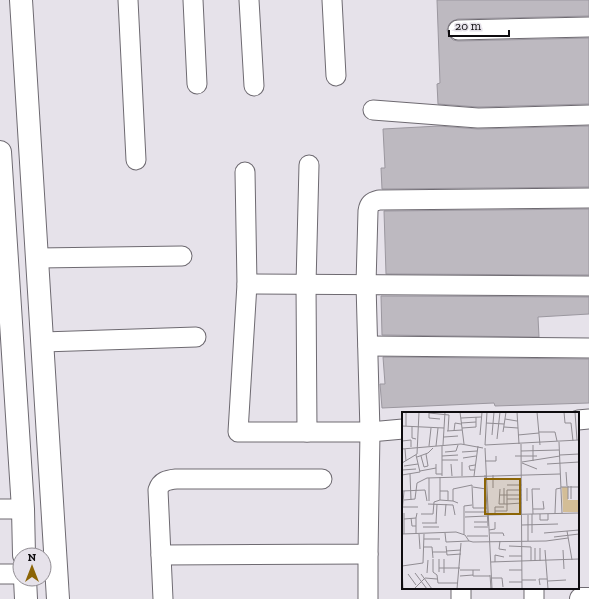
<svg xmlns="http://www.w3.org/2000/svg" width="589" height="599" font-family="'Zilla Slab',serif">
	<rect width="100%" height="100%" fill="#e6e2ea"/>
	<g fill="#bdb9c0" stroke="#9b979f">
		<polygon points="437,0 589,0 589,16 458,19 452,21 449,24 447,30 449,36 453,40 458,41 589,38 589,104 478,107 438,104 437,84 440,83"/>
		<polygon points="439,126 478,129 589,126 589,187 382,189 381,168 385,168 383,129"/>
		<polygon points="589,209 589,275 386,274 384,211"/>
		<polygon points="381,296 589,297 589,314 538,317 539,337 382,335"/>
		<polygon points="383,357 589,359 589,403 495,406 494,403 382,408 380,384 385,384"/>
	</g>
	<g fill="none" stroke-linecap="round" stroke-linejoin="round">
		<defs>
			<g id="minor">
				<polyline points="128,0 136,160"/>
				<polyline points="193,0 197,84"/>
				<polyline points="249,0 254,86"/>
				<polyline points="332,0 336,76"/>
				<polyline points="458,30 589,27"/>
				<polyline points="373,110 478,118 589,115"/>
				<path d="M 245,172 L 247,284 L 238,432 L 370,432 L 366,284 L 368,211 C 369,204 371,202 379,200 L 589,198"/>
				<polyline points="38,258 182,256"/>
				<polyline points="247,284 589,286"/>
				<polyline points="43,342 196,337"/>
				<polyline points="368,346 589,348"/>
				<polyline points="578,420 589,419"/>
				<polyline points="307,432 306,284 309,165"/>
				<polyline points="0,509 23,509"/>
				<polyline points="368,554 368,599"/>
				<polyline points="161,555 368,554 370,432 403,429"/>
				<polyline points="0,574 20,574"/>
				<polyline points="461,588 461,599"/>
				<polyline points="534,588 534,599"/>
				<path d="M 163,599 L 158,490 C 161,481 167,480 176,479 L 322,479"/>
			</g>
			<g id="tertiary">
				<polyline points="21,0 58,599"/>
				<polyline points="0,152 23,509 24,555"/>
				<polyline points="25,579 26,599"/>
				<polyline points="581,599 589,599"/>
			</g>
		</defs>
		<use href="#minor" stroke="#6e6a71" stroke-width="21"/>
		<use href="#tertiary" stroke="#6e6a71" stroke-width="24"/>
		<use href="#minor" stroke="#fff" stroke-width="19"/>
		<use href="#tertiary" stroke="#fff" stroke-width="22"/>
	</g>
	<g transform="translate(402 412)">
		<rect width="177" height="177" fill="#e6e2ea"/>
		<path d="M 160,75 L 166,75 L 166,88 L 177,88 L 177,100 L 161,100 Z" fill="#d3bd96"/>
		<path fill="none" stroke="#908c92" stroke-width="1" d="M 58,0 L 62,32M 115,0 L 117,32M 135,0 L 138,33M 162,0 L 163,11 L 169,11 L 171,29M 173,0 L 175,28M 27,1 L 47,3 L 46,19M 27,1 L 27,6 L 38,7M 59,6 L 79,5M 103,7 L 115,9M 59,11 L 74,10M 84,11 L 102,12M 0,14 L 42,16M 4,14 L 4,0M 10,14 L 10,26 L 14,27M 102,15 L 116,16M 60,16 L 74,15 L 74,5M 45,19 L 60,18M 52,19 L 53,11 L 59,12M 101,20 L 104,0M 137,20 L 153,20 L 155,29M 78,23 L 80,0M 90,23 L 92,0M 116,23 L 137,21M 42,25 L 56,24M 95,27 L 98,0M 0,29 L 9,28 L 9,35M 157,30 L 160,101M 119,32 L 120,177M 41,33 L 43,0M 83,33 L 85,0M 83,33 L 177,28M 131,33 L 131,49M 27,34 L 29,16M 34,34 L 36,16M 40,34 L 40,64M 83,36 L 90,177M 0,37 L 59,32 L 81,36M 3,37 L 4,49M 119,39 L 157,38M 43,40 L 54,39 L 56,33M 60,40 L 75,39M 158,43 L 177,42M 19,44 L 22,55 L 26,54 L 24,42M 40,44 L 56,43M 113,44 L 135,44M 15,45 L 26,41 L 31,36M 61,46 L 74,44M 40,48 L 56,48M 83,49 L 94,49 L 94,44M 60,50 L 60,64M 120,50 L 158,44M 0,51 L 15,42 L 17,0M 120,51 L 135,57M 34,52 L 34,62 L 40,62M 49,52 L 50,64M 145,52 L 177,50M 2,54 L 16,52M 0,58 L 14,57M 73,58 L 68,58 L 67,54 L 73,53M 18,59 L 34,56M 164,60 L 165,74M 8,62 L 9,88M 0,63 L 18,60 L 14,43M 83,63 L 86,114M 91,63 L 91,76M 72,64 L 76,34M 27,66 L 27,89M 105,73 L 120,73M 166,74 L 166,87M 71,75 L 84,77M 159,75 L 177,75M 125,76 L 125,89M 98,77 L 97,92 L 105,92 L 105,78 L 120,78M 0,79 L 23,78 L 25,89M 38,79 L 46,79 L 46,88M 98,83 L 120,83M 105,87 L 120,87M 169,87 L 169,74M 2,88 L 13,87 L 15,71 L 25,66 L 158,62M 38,88 L 51,89M 56,91 L 51,89 L 51,77 L 70,73 L 71,96 L 85,96M 26,92 L 51,93 L 53,103M 102,92 L 102,76M 0,95 L 16,95M 131,97 L 142,97 L 141,89M 93,99 L 105,99 L 105,92 L 120,91M 63,100 L 85,100M 0,101 L 2,79M 2,101 L 2,122M 93,101 L 93,95 L 102,95M 153,101 L 154,77 L 159,76M 19,102 L 31,102 L 32,90 L 38,88 L 38,65M 130,102 L 130,121M 131,102 L 130,77 L 138,77M 138,102 L 138,108 L 146,108 L 146,102M 86,103 L 177,101M 126,103 L 126,129M 43,104 L 44,92M 63,105 L 85,104M 9,106 L 10,114 L 14,114M 14,106 L 14,122M 2,107 L 14,106 L 15,101M 72,110 L 85,110M 20,111 L 35,111M 34,111 L 35,92M 120,113 L 156,112M 21,115 L 37,115M 72,115 L 86,115M 87,118 L 93,117 L 93,110M 165,119 L 170,148M 43,121 L 44,130 L 67,129M 88,121 L 101,121 L 102,124M 142,121 L 177,118M 0,122 L 54,120 L 63,123 L 67,129 L 71,130 L 144,129 L 166,126M 17,122 L 18,137M 62,122 L 62,94 L 70,93M 65,124 L 86,124M 152,125 L 177,122M 22,127 L 38,127M 98,129 L 97,137 L 104,138M 44,134 L 45,143 L 59,142M 107,134 L 129,135 L 129,149M 22,135 L 30,135 L 31,146M 133,136 L 133,149M 138,136 L 138,149M 143,138 L 146,177M 161,138 L 162,157M 44,139 L 59,138M 31,140 L 44,140M 107,144 L 120,144M 31,147 L 31,160 L 35,163 L 36,171 L 56,171M 37,147 L 37,160M 42,147 L 42,161M 89,150 L 177,147M 93,150 L 93,143 L 102,145M 0,154 L 21,151 L 22,122M 0,155 L 1,177M 37,156 L 58,156M 58,158 L 78,158M 71,158 L 71,164 L 88,164M 107,158 L 120,158M 13,161 L 25,177M 25,161 L 26,148M 6,162 L 14,173M 19,162 L 30,177M 88,163 L 89,177M 58,164 L 71,163M 90,166 L 100,166 L 101,175M 120,168 L 134,168M 146,169 L 164,168M 107,170 L 120,170M 138,173 L 137,167 L 145,167M 12,177 L 23,166 L 35,167M 55,177 L 59,131"/>
		<path fill="#8c6506" fill-opacity="0.15" stroke="#8c6506" stroke-width="2" d="M 83,67 L 118,67 L 118,102 L 83,102 Z"/>
		<rect width="177" height="177" fill="none" stroke="#0e0c0f" stroke-width="2"/>
	</g>
	<g transform="translate(32 567)"><circle r="19" fill="#e6e2ea" stroke="#908c92"/>
	<path d="M0-3L7 15L0 10L-7 15Z" fill="#8c6506"/>
	<text y="-6" font-size="11" font-weight="bold" text-anchor="middle" fill="#0e0c0f">N</text>
	</g>
	<path d="M449 30v6h60v-6" fill="none" stroke="#0e0c0f" stroke-width="2"/>
	<text x="455" y="30" font-size="12" fill="#0e0c0f" stroke="#e6e2ea" stroke-width="3" paint-order="stroke">20 m</text>
</svg>
